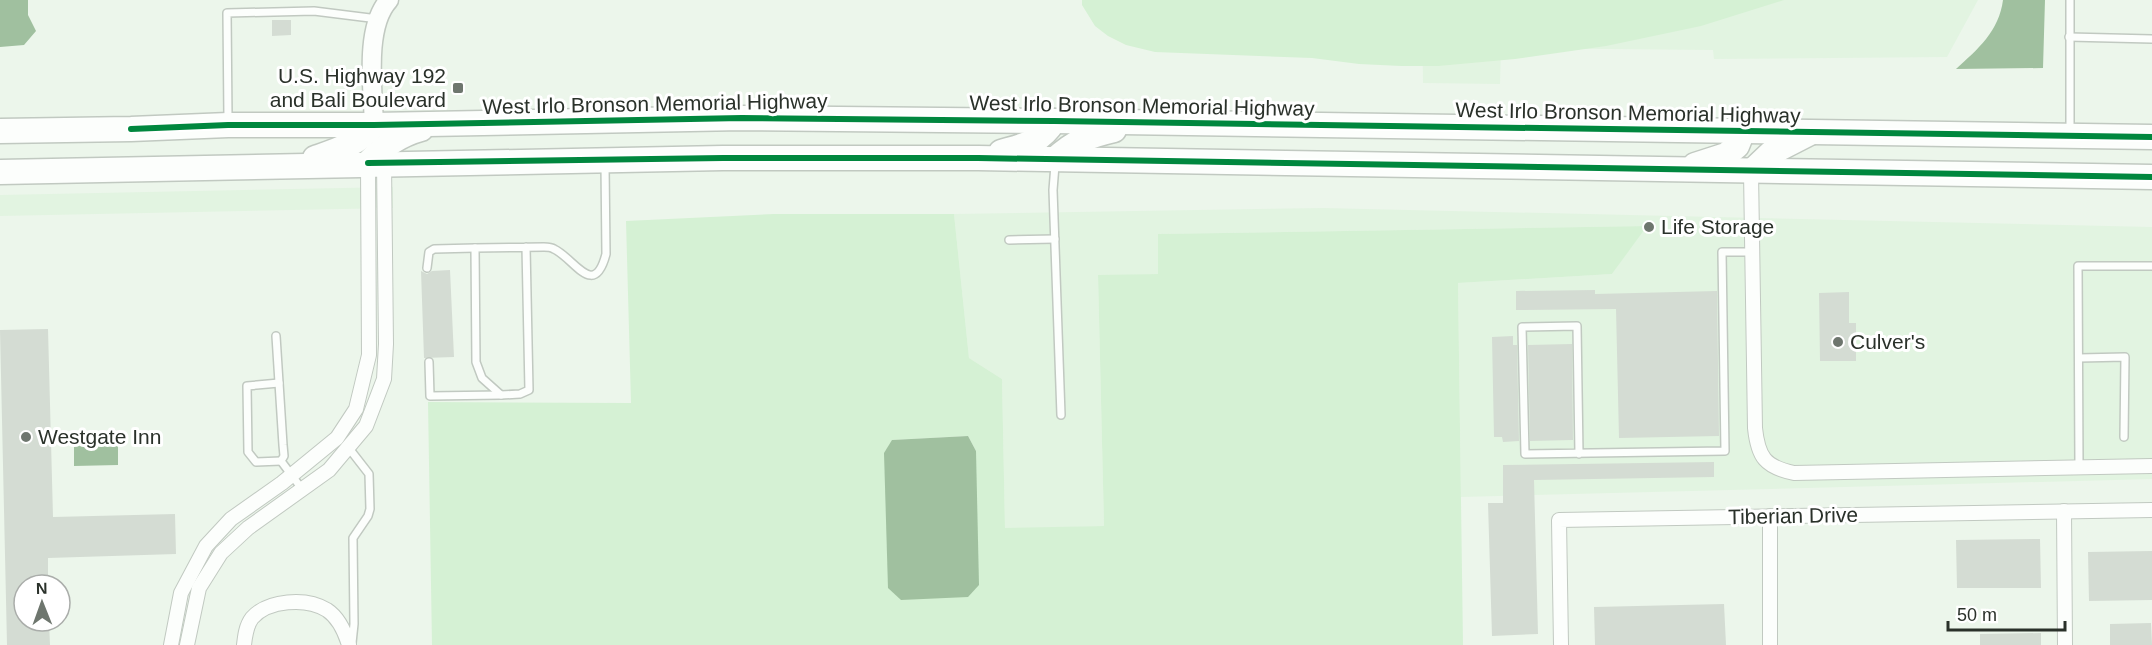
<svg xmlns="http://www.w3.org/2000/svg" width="2152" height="645" font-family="Arial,sans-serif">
	<rect width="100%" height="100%" fill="#ecf6eb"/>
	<g fill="#e2f4e1">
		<polygon points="1422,0 1978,0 1947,57 1714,59 1713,50 1501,48 1500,84 1423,83"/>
		<polygon points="393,187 393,208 0,216 0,195"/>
		<polygon points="1323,208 2152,227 2152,479 1461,497 1458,283 1612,274 1646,226 1158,234 1158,274 1098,276 1104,526 1005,529 1002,379 969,358 954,214"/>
	</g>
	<g fill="#d5f1d4" fill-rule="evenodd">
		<polygon points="1082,0 1784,0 1701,26 1606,46 1515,59 1438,66 1401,66 1359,64 1312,58 1155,52 1126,45 1108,36 1095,26 1082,5"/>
		<path d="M 774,214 L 954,214 L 969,358 L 1002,379 L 1005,528 L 1104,526 L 1098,275 L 1158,274 L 1158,234 L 1647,226 L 1612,274 L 1458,283 L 1463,645 L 432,645 L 428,402 L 631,403 L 626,221 ZM 968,436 L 976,451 L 892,440 Z"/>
	</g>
	<g fill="#a0c09f">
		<polygon points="0,0 28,0 28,15 36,31 24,45 0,47"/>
		<path d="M 2003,0 L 2045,0 L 2043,68 L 1956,69 C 1978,49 1999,31 2003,0 Z"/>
		<polygon points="968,436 976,451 979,585 968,597 901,600 888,588 884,453 892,440"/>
		<polygon points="74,444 118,444 118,465 74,466"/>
	</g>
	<g fill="#d4dcd3">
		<polygon points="272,20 291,20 291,35 272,36"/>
		<polygon points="450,270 454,357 424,358 421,271 427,274 432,271"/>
		<polygon points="1595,290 1595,294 1717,291 1719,436 1619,438 1616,309 1516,310 1516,291"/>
		<polygon points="1849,292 1849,323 1856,323 1856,361 1820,361 1819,293"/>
		<polygon points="48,329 53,517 175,514 176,554 48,558 48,585 24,585 24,621 49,621 50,645 7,645 0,330"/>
		<polygon points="1513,336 1513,345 1517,345 1519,441 1503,442 1502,437 1494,437 1492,337"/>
		<polygon points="1572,344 1573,440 1530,441 1528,345"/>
		<polygon points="1714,462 1714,477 1534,480 1538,634 1492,636 1488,503 1503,503 1503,465"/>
		<polygon points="2040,539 2041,588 1957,588 1956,540"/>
		<polygon points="2152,551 2152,600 2089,601 2088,552"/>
		<polygon points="1724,604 1726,645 1595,645 1594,607"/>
		<polygon points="2151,623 2152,645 2110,645 2110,624"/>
		<polygon points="2041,633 2041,645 1980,645 1980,634"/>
	</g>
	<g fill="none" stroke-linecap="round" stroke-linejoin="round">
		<defs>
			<g id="service">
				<polyline points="2070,0 2070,131"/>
				<polyline points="2069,37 2152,39"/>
				<polyline points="228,119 227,13 314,11 378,19"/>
				<polyline points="1055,165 1053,190 1061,415"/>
				<polyline points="1009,240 1055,239"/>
				<path d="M 526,247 L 529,390 L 520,394 L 501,395 L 482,378 L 476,362 L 475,248 L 544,247 C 548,247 551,247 554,249 C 574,258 594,300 606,254 L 605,165"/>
				<polyline points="427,268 429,252 434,249 475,248"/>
				<polyline points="276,336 283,445 284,456 281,461 302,489"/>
				<polyline points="2079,358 2125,357 2124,437"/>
				<polyline points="429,362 430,396 501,395"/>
				<polyline points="279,383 247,386 248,452 256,462 281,461"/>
				<polyline points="348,447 369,474 370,509 368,516 353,538 354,624 352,643"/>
				<polyline points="1579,454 1577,326 1522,327 1525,454 1725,451 1722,252 1752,252"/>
				<polyline points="2079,468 2078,266 2152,266"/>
			</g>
			<g id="minor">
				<path d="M 1751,172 L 1755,428 C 1758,457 1765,467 1794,473 L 2152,466"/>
				<polyline points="2064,511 2065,645"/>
				<polyline points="171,645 181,593 206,546 231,519 282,483 337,438 356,409 369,355 368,163"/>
				<polyline points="187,645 199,588 221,553 248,528 329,470 366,426 384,379 386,344 384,163"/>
				<path d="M 244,645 C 245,636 246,626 252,618 C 268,600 306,597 327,610 C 339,618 345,632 349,645"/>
				<polyline points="1561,645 1559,520 2152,510"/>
				<polyline points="1770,645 1770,516"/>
			</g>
			<path id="tertiary" d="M 374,125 C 373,90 364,27 389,0"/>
			<g id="trunk">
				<polyline points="0,131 131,129 228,125 374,125 742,118 1054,121 2152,137"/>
				<path d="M 1001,152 C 1025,145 1040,143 1054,121"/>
				<path d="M 315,158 C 338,150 358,144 374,125"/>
				<path d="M 1055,159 C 1075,141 1088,136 1114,130"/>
				<path d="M 368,163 C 383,146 399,135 421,129"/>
				<polyline points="1695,165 1726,155 1737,146 1743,131"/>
				<polyline points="0,172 723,158 978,158 2152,177"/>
				<polyline points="1751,172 1771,153 1810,133"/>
			</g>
		</defs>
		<use href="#service" stroke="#c1c9c1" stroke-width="10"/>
		<use href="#minor" stroke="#c1c9c1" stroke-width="16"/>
		<use href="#tertiary" stroke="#c1c9c1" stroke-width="21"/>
		<use href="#trunk" stroke="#c1c9c1" stroke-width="27"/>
		<use href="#service" stroke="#fcfefc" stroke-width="7"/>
		<use href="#minor" stroke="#fcfefc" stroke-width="14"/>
		<use href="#tertiary" stroke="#fcfefc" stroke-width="18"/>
		<use href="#trunk" stroke="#fcfefc" stroke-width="24"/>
		<defs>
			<g id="cycleway">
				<polyline points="131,129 228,125 374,125 742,118 1054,121 2152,137"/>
				<polyline points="368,163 723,158 978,158 2152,177"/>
			</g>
		</defs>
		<use href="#cycleway" stroke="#fff" stroke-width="10"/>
		<use href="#cycleway" stroke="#00873e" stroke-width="6"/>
	</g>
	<g fill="#6e766e" stroke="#fff" stroke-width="2">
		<rect x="452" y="82" width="12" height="12" rx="3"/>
		<circle cx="1649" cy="227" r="6"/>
		<circle cx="1838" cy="342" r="6"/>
		<circle cx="26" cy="437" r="6"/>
	</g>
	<g text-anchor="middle" stroke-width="6" stroke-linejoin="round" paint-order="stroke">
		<g font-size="21" fill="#2a312a" stroke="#fff" text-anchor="start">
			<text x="446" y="83" text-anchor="end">U.S. Highway 192<tspan x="446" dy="24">and Bali Boulevard</tspan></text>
			<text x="1661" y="234">Life Storage</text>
			<text x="1850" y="349">Culver's</text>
			<text x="38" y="444">Westgate Inn</text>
		</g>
		<g font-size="21" fill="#2a312a" stroke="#fff">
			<text transform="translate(655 104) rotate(-1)" y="7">West Irlo Bronson Memorial Highway</text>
			<text transform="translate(1142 106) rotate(1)" y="7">West Irlo Bronson Memorial Highway</text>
			<text transform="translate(1628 113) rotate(1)" y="7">West Irlo Bronson Memorial Highway</text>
			<text transform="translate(1793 516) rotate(-1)" y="7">Tiberian Drive</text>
		</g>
	</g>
	<g transform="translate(42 603) rotate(359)"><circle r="28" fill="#ffffff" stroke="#aaadaa" stroke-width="1.5"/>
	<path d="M0-4.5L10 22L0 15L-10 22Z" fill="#6e766e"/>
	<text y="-9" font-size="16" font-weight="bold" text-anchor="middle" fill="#2a312a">N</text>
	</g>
	<path d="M1948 621v9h117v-9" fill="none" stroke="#2a312a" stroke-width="3"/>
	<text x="1957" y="621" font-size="18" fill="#2a312a" stroke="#ffffff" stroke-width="4.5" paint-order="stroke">50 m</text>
</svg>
